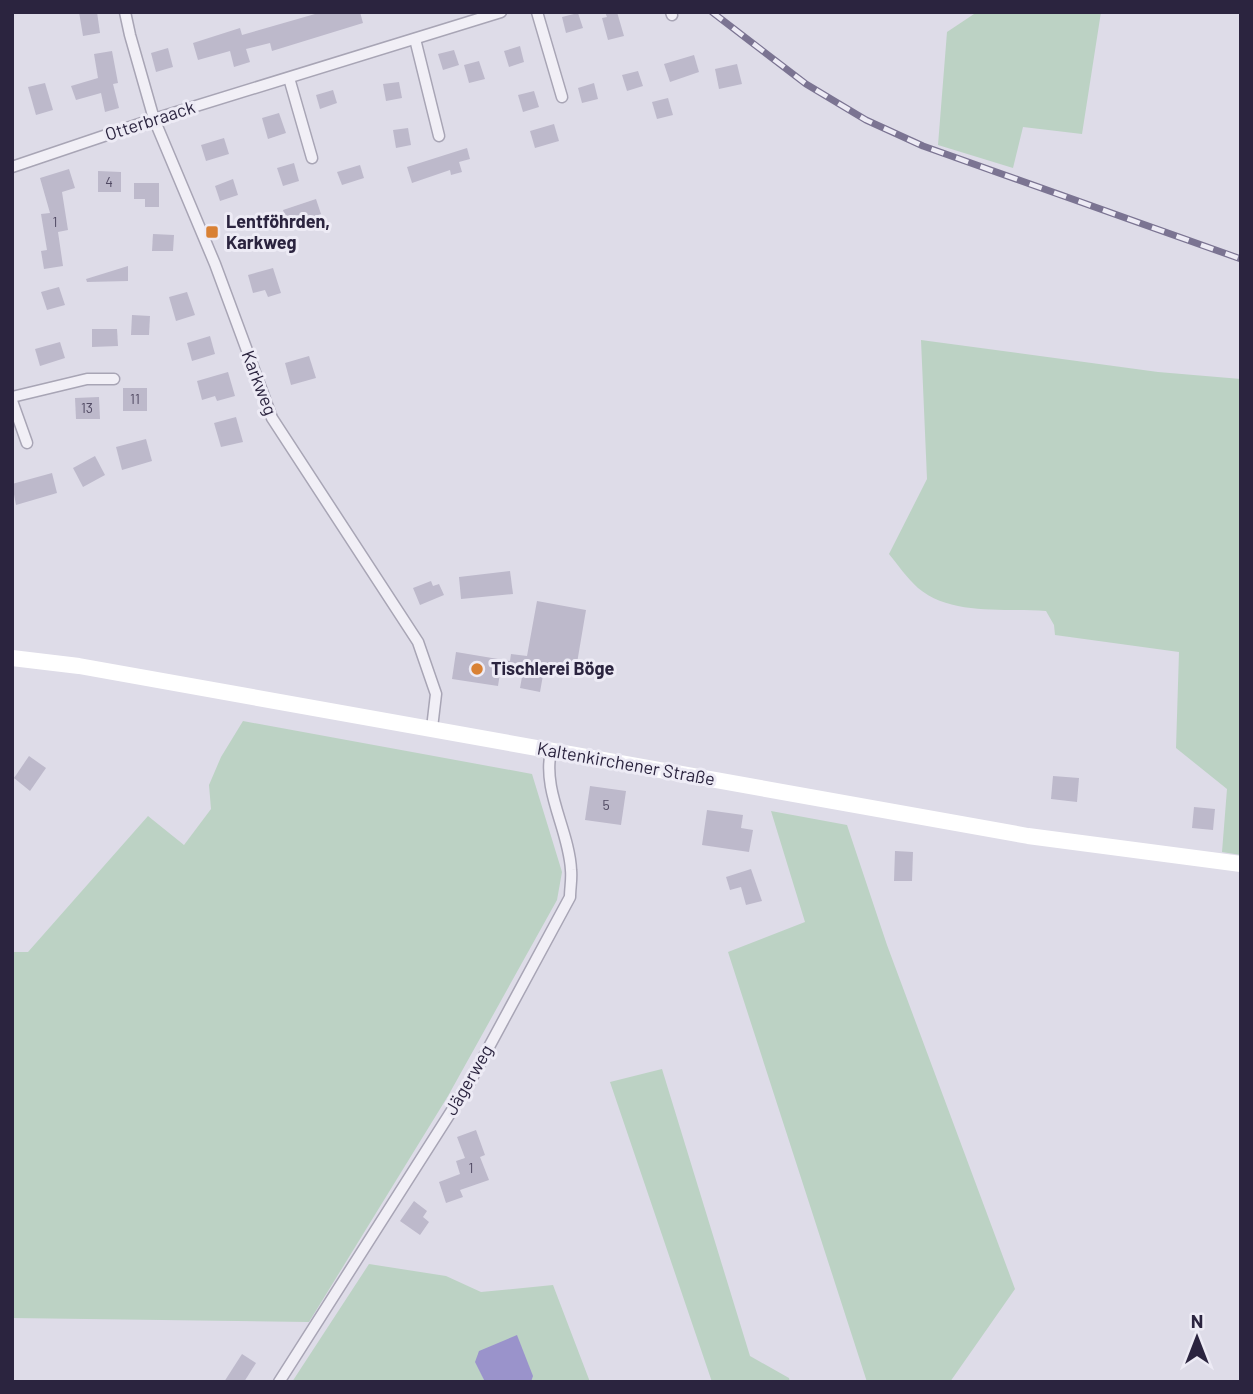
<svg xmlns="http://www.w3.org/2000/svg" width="1253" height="1394" font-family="Barlow,sans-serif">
	<rect width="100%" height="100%" fill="#dedce8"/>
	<g fill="#bcd2c4">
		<polygon points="977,12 1101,12 1082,134 1023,127 1013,168 938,145 947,32"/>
		<path d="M 921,340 L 1158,372 L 1241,379 L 1241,855 L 1222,852 L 1227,789 L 1176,748 L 1179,652 L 1055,635 L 1054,625 L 1046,611 C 1005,608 951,616 918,588 C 907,578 898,565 889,554 L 927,479 Z"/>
		<polygon points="243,721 532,774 562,872 557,900 448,1096 309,1322 12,1318 12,952 28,952 148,816 184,845 211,809 209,785 221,757"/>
		<polygon points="771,811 847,825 887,945 1015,1289 950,1382 867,1382 728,952 805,922"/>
		<polygon points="662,1069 750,1356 789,1378 790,1382 712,1382 610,1082"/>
		<polygon points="369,1264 446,1276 481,1292 553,1285 590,1382 531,1382 532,1375 476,1362 485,1382 292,1382"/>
	</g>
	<polygon fill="#9a93cb" points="517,1335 533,1376 531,1382 485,1382 475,1362 479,1351"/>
	<g fill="#bdb9cb">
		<polygon points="79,12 97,12 100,33 83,36"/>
		<polygon points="322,12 360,12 363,23 272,51 270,43 246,49 250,62 234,67 230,51 198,60 193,43 240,28 242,35"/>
		<polygon points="605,12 617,12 624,36 608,40 602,18 607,17"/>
		<polygon points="578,13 583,28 566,33 562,17"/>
		<polygon points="520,46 524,62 509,67 504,51"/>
		<polygon points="168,48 173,67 156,72 151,53"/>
		<polygon points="454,50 459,65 443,70 438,54"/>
		<polygon points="112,51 118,83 113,84 119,108 105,112 101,93 76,100 71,86 98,78 94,54"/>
		<polygon points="694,55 699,72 670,82 664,64"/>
		<polygon points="479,61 485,79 469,83 464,65"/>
		<polygon points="737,64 742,84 719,89 715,69"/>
		<polygon points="638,71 643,86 627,91 622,75"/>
		<polygon points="399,82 402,98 386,101 383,84"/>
		<polygon points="45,83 53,110 36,115 28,87"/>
		<polygon points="594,83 598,99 582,103 578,88"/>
		<polygon points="333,90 337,103 320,109 316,95"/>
		<polygon points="534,91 539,107 523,112 518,95"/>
		<polygon points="668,98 673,115 657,119 652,102"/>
		<polygon points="279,113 286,133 268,139 262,118"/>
		<polygon points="554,124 559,141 535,148 530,131"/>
		<polygon points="408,128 411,145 396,148 393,130"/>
		<polygon points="224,138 229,154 206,161 201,145"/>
		<polygon points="467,148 470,159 459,162 462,172 451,175 450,170 412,183 407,167"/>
		<polygon points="294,163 299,181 283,186 277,168"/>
		<polygon points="360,165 364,178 342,185 337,172"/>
		<polygon points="69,169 75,188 62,192 68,230 58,232 63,266 44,269 41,251 47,250 41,214 50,213 40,178"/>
		<polygon points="98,171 121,172 121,192 98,192"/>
		<polygon points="233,179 238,195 220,201 215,186"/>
		<polygon points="134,183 159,183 159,207 145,207 145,199 134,199"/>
		<polygon points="316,199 321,214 288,225 283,210"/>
		<polygon points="153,234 174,235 173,251 152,251"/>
		<polygon points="128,266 128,281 87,282 86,279"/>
		<polygon points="273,268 281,293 268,297 265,290 253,293 248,275"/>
		<polygon points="59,287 65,305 47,310 41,292"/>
		<polygon points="187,292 195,315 176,321 169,297"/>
		<polygon points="132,315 150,316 149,335 131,335"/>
		<polygon points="92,329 117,329 118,346 92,347"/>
		<polygon points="210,336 215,354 192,361 187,343"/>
		<polygon points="60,342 65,358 40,366 35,349"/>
		<polygon points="309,356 316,378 291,385 285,363"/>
		<polygon points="228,372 235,396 217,401 215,396 202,400 197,381"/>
		<rect x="123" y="388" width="24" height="23"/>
		<polygon points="99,397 100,419 76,419 75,398"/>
		<polygon points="236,417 243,442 221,447 214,423"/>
		<polygon points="146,439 152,461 122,470 116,447"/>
		<polygon points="95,456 105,475 83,487 73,468"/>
		<polygon points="52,473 57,493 16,505 12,484"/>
		<polygon points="510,571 513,594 461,599 459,577"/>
		<polygon points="431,581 433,586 439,584 444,595 420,605 413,588"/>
		<polygon points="537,601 586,610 576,669 545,664 540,692 520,688 522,677 500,673 498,686 452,679 456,652 510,661 511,654 527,656"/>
		<polygon points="29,756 46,768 30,791 14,778"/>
		<polygon points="1053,776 1079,778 1077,802 1051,799"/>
		<polygon points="590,786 626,791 621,825 585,820"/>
		<polygon points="1194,807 1215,809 1213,830 1192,828"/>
		<polygon points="707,810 743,815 741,828 753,830 749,852 702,845"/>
		<polygon points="895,851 913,852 912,881 894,881"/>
		<polygon points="751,869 762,901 746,905 741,887 730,890 726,877"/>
		<polygon points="476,1130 485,1155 480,1157 489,1180 460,1190 463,1197 446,1203 439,1182 460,1174 456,1161 465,1158 457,1137"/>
		<polygon points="414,1201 427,1211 423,1217 429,1222 420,1235 400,1221"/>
		<polygon points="242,1354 256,1363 244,1382 224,1382"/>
	</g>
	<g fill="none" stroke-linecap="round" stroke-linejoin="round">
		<defs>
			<g id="street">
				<polyline points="125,12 130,35 154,119 215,264 272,418 418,642 436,694 432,728"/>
				<polyline points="537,12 562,97"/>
				<polyline points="671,12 672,15"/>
				<polyline points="415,39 439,136"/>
				<polyline points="289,78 312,158"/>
				<polyline points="12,167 154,119 501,12"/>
				<polyline points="12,397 87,379 114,379"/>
				<polyline points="12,401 27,443"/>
				<path d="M 279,1382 L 470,1082 L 570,897 C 570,888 572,879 571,870 C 569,830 542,791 551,751"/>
			</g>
		</defs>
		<use href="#street" stroke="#a8a5b5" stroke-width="13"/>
		<use href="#street" stroke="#f1eff6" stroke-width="10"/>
		<polyline stroke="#fff" stroke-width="16" points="12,658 79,666 1028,836 1241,864"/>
		<defs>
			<polyline id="rail" points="712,12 806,84 866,120 923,146 1241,259"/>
		</defs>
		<use href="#rail" stroke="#7b7492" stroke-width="7"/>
		<use href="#rail" stroke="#edebf5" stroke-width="4.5" stroke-dasharray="13" stroke-linecap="butt"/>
	</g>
	<g fill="#d98134" stroke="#edebf5" stroke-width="2.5">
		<rect x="205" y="225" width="14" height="14" rx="3.5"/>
		<circle cx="477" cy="669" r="7"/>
	</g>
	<g text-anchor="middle" stroke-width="6" stroke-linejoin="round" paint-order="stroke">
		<g font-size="14" fill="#504962">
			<text x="109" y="187">4</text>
			<text x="55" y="227">1</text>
			<text x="135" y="404">11</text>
			<text x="87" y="413">13</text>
			<text x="606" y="810">5</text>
			<text x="471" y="1173">1</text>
		</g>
		<g font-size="18" fill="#2b243f" stroke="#edebf5">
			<text transform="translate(150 121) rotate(-18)" y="6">Otterbraack</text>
			<text transform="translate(259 383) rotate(69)" y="6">Karkweg</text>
			<text transform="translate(626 764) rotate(10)" y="6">Kaltenkirchener Straße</text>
			<text transform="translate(469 1080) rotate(-60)" y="6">Jägerweg</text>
		</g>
		<g font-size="18" font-weight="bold" fill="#2b243f" stroke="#edebf5" text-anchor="start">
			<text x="226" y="228">Lentföhrden,<tspan x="226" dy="21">Karkweg</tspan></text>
			<text x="491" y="675">Tischlerei Böge</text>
		</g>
	</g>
	<rect width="1253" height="1394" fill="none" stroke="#2b243f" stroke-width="28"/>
	<g transform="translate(1197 1338)" stroke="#edebf5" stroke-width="5" paint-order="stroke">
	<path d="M0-5L12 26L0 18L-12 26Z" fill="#2b243f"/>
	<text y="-10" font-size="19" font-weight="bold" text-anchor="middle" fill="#2b243f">N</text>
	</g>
</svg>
